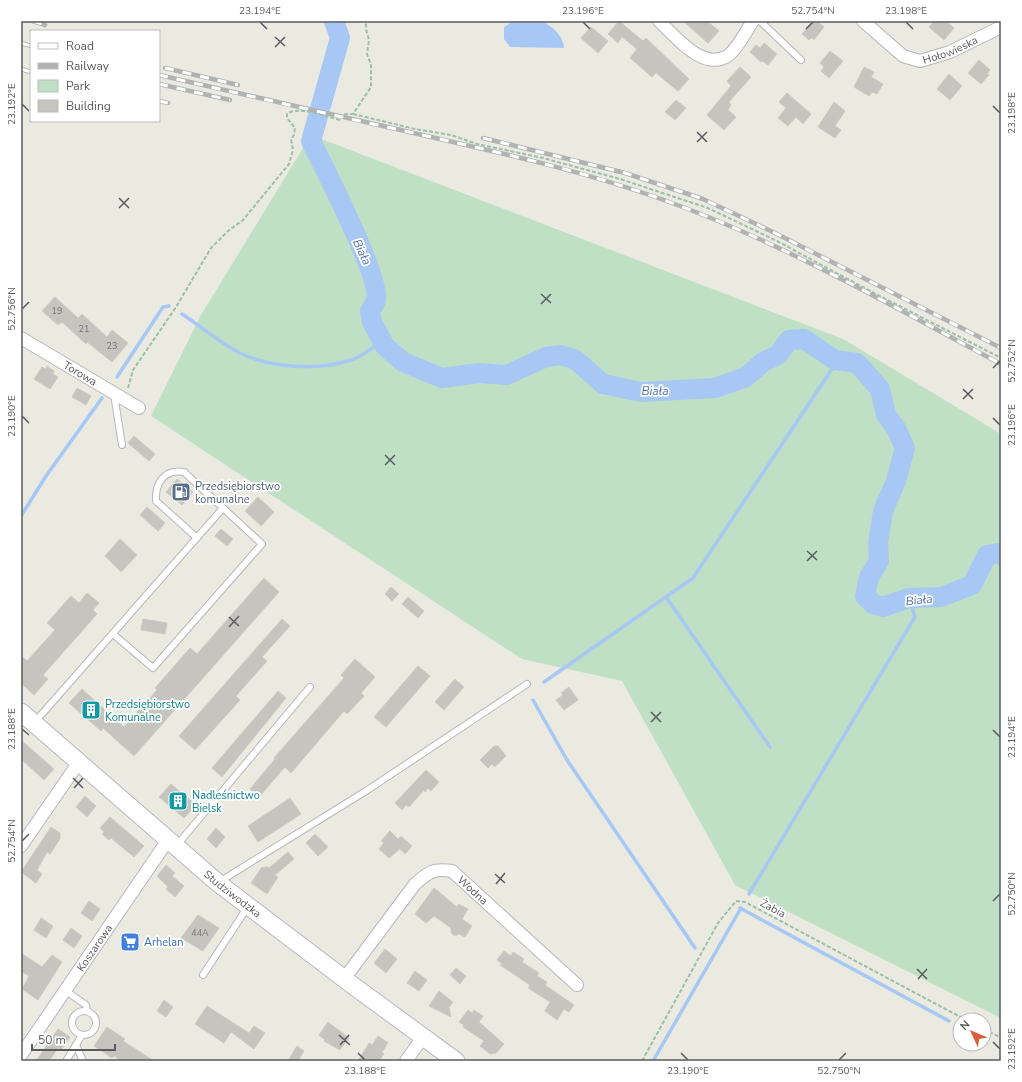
<svg xmlns="http://www.w3.org/2000/svg" width="1022" height="1082" font-family="'Nunito Sans',sans-serif">
	<rect width="100%" height="100%" fill="#eaeae1"/>
	<polygon fill="#bfe0c4" points="311,135 843,339 1001,434 1001,1018 735,885 622,681 522,659 151,416 201,315"/>
	<path fill="#a7c7f4" d="M 541,21 C 552,26 563,35 564,48 L 510,47 L 504,39 L 504,27 L 512,22 Z"/>
	<g fill="none" stroke-linecap="round" stroke-linejoin="round">
		<g stroke="#a7c7f4" stroke-width="3.5">
			<path d="M 182,314 C 199,325 222,344 240,353 C 272,368 317,371 351,360 C 362,357 373,347 382,341"/>
			<polyline points="117,377 163,307 169,306"/>
			<polyline points="21,516 46,476 102,398"/>
			<polyline points="666,597 770,747"/>
			<polyline points="544,682 693,578 838,360"/>
			<polyline points="533,700 567,760 695,948"/>
			<polyline points="749,894 915,617 909,598"/>
			<polyline points="740,908 949,1021"/>
			<polyline points="653,1061 741,908"/>
		</g>
		<path stroke="#a7c7f4" stroke-width="20" d="M 334,21 L 340,38 L 311,141 C 323,165 381,279 376,300 C 375,303 372,308 370,311 L 372,322 L 385,346 L 403,362 L 442,378 L 479,373 L 507,375 L 546,357 L 561,355 L 576,360 L 603,384 L 641,392 L 715,388 L 746,377 L 763,362 L 778,355 L 789,340 L 804,339 L 835,360 L 857,363 L 880,389 L 886,415 L 896,428 L 905,448 L 896,481 L 883,511 L 878,543 L 879,561 L 869,577 L 865,596 L 873,604 L 883,607 L 909,598 L 941,597 L 972,585 L 987,555 L 998,553 L 1001,555"/>
	</g>
	<g fill="#c6c4be" stroke="#ceccc0">
		<polygon points="619,21 643,41 646,38 689,79 678,91 656,73 652,77 630,58 637,49 622,37 618,43 608,34"/>
		<polygon points="683,21 707,21 719,31 708,43"/>
		<polygon points="813,21 817,21 824,27 814,40 811,38 809,40 802,34"/>
		<polygon points="934,21 946,21 954,28 944,40 929,27"/>
		<polygon points="591,27 608,41 598,53 581,38"/>
		<polygon points="764,43 777,54 768,65 762,61 761,62 750,52 756,45 760,48"/>
		<polygon points="830,51 843,61 829,78 821,71 824,67 820,63"/>
		<polygon points="979,60 990,70 987,74 989,75 981,84 968,73"/>
		<polygon points="740,67 751,77 729,102 731,105 728,110 736,117 724,130 707,115 731,86 727,81"/>
		<polygon points="864,67 874,72 871,77 883,84 877,94 872,92 869,96 854,87"/>
		<polygon points="949,74 962,86 950,100 937,89"/>
		<polygon points="787,93 811,114 803,124 796,117 788,126 778,118 786,108 779,102"/>
		<polygon points="676,100 686,108 675,120 665,112"/>
		<polygon points="834,102 845,111 835,126 841,130 835,138 818,127"/>
		<polygon points="55,297 78,318 82,314 107,337 112,330 128,343 112,362 87,342 86,344 62,322 58,325 42,311"/>
		<polygon points="47,366 54,371 53,374 58,377 50,389 34,379 42,367 46,369"/>
		<polygon points="77,388 91,396 86,405 72,397"/>
		<polygon points="134,436 155,454 149,461 128,443"/>
		<polygon points="177,479 193,492 182,505 166,492"/>
		<polygon points="258,497 274,512 261,526 245,511"/>
		<polygon points="147,507 165,523 158,531 140,515"/>
		<polygon points="221,529 233,539 227,546 215,536"/>
		<polygon points="120,539 137,555 121,572 105,556"/>
		<polygon points="264,578 279,592 134,756 103,728 101,731 69,703 82,689 124,727 157,690 155,688 190,648 197,654"/>
		<polygon points="391,587 399,594 392,601 385,594"/>
		<polygon points="87,593 99,603 93,610 97,614 43,675 48,679 34,695 21,683 21,656 27,661 55,630 47,623 71,596 79,603"/>
		<polygon points="408,597 424,611 418,618 402,604"/>
		<polygon points="143,619 167,623 165,634 141,630"/>
		<polygon points="282,619 290,626 262,657 267,661 236,696 240,700 195,750 179,736"/>
		<polygon points="355,659 375,677 361,693 364,696 347,714 344,711 291,773 285,767 259,797 250,789 275,759 274,758 344,678 341,675"/>
		<polygon points="418,666 430,676 386,727 374,717"/>
		<polygon points="455,679 464,687 444,710 435,702"/>
		<polygon points="569,687 578,700 564,710 556,700 563,695 561,693"/>
		<polygon points="278,691 286,698 222,777 212,768"/>
		<polygon points="21,740 54,769 44,780 21,759"/>
		<polygon points="494,746 498,746 506,756 495,767 492,764 488,768 480,760"/>
		<polygon points="426,770 439,782 431,791 428,788 425,792 424,790 409,807 406,805 402,810 395,803"/>
		<polygon points="171,784 196,805 184,818 159,797"/>
		<polygon points="85,796 96,806 87,817 76,807"/>
		<polygon points="290,798 301,814 258,842 248,826"/>
		<polygon points="110,817 144,846 134,857 111,838 109,840 102,834 104,832 100,828"/>
		<polygon points="51,827 60,833 60,839 50,854 47,852 37,870 42,874 36,883 21,872"/>
		<polygon points="216,828 225,837 216,848 207,839"/>
		<polygon points="390,831 398,839 401,836 412,846 405,854 400,849 389,858 379,849 384,843 381,841"/>
		<polygon points="315,834 328,847 318,856 306,843"/>
		<polygon points="288,852 294,859 275,875 278,877 267,894 251,883 262,867 265,868 266,866 269,868"/>
		<polygon points="166,865 175,873 172,876 184,886 175,897 166,889 168,887 157,876"/>
		<polygon points="434,888 457,907 459,904 468,909 462,919 472,926 465,937 459,934 455,936 451,933 451,928 434,916 426,923 415,914"/>
		<polygon points="89,901 100,909 92,921 81,913"/>
		<polygon points="198,915 219,928 203,951 181,938"/>
		<polygon points="41,918 53,926 46,938 34,930"/>
		<polygon points="71,928 82,936 74,948 63,940"/>
		<polygon points="385,949 397,959 386,973 374,963"/>
		<polygon points="504,951 511,956 513,952 524,959 522,962 539,973 537,976 547,982 545,985 574,1005 569,1012 564,1009 557,1020 545,1011 550,1002 528,988 530,985 500,965 502,964 497,960"/>
		<polygon points="21,953 42,967 52,955 62,962 38,1000 22,989 29,976 21,971"/>
		<polygon points="456,968 466,976 460,984 450,975"/>
		<polygon points="415,971 427,980 419,991 407,983"/>
		<polygon points="439,991 453,1002 449,1007 451,1017 429,1006"/>
		<polygon points="164,1000 173,1007 166,1017 157,1011"/>
		<polygon points="207,1006 249,1033 254,1026 265,1033 254,1049 231,1032 224,1043 195,1024"/>
		<polygon points="468,1010 472,1013 474,1010 483,1016 479,1022 504,1044 496,1053 490,1054 480,1046 484,1041 463,1027 464,1025 459,1022"/>
		<polygon points="328,1022 349,1038 340,1050 324,1041 325,1040 319,1035"/>
		<polygon points="107,1027 125,1039 123,1041 154,1061 122,1061 114,1056 112,1058 94,1046"/>
		<polygon points="58,1029 70,1037 61,1050 58,1048 49,1061 36,1061"/>
		<polygon points="378,1036 388,1043 382,1052 384,1054 379,1061 358,1061 369,1043 372,1045"/>
		<polygon points="297,1046 304,1051 298,1061 288,1061"/>
	</g>
	<g fill="none" stroke-linecap="round" stroke-linejoin="round">
		<defs>
			<g id="lane">
				<polyline points="760,21 801,60"/>
				<polyline points="114,394 122,445"/>
				<path d="M 113,634 L 153,668 L 262,544 L 184,472 C 164,469 155,483 156,501 L 197,538"/>
				<polyline points="34,723 223,508"/>
				<polyline points="177,845 310,687"/>
				<polyline points="219,882 366,791 527,684"/>
				<polyline points="203,975 247,908"/>
				<polyline points="66,991 86,1005 87,1011"/>
				<circle cx="84" cy="1023" r="12"/>
				<polyline points="76,1045 83,1061"/>
				<polyline points="66,1061 82,1035"/>
			</g>
			<g id="street">
				<path d="M 659,21 C 676,37 705,74 730,54 C 739,46 746,31 753,21"/>
				<path id="s1" d="M 863,21 L 903,56 L 920,61 L 950,52 L 1001,27"/>
				<path id="s2" d="M 21,338 L 139,408"/>
				<polyline points="21,846 79,762"/>
				<path id="s3" d="M 344,979 L 415,884 C 429,872 433,868 452,871 L 577,985"/>
				<path id="s4" d="M 21,1055 L 168,840"/>
				<polyline points="406,1061 423,1037"/>
			</g>
			<g id="secondary">
				<path id="s5" d="M 21,712 L 218,883 L 355,987 L 456,1061"/>
			</g>
		</defs>
		<use href="#lane" stroke="#b6b7bc" stroke-width="8"/>
		<use href="#street" stroke="#b6b7bc" stroke-width="14"/>
		<use href="#secondary" stroke="#b6b8be" stroke-width="19"/>
		<g stroke="#9ac0aa" stroke-width="2" stroke-dasharray="4 2" stroke-linecap="butt">
			<polyline points="353,114 415,129 451,135 477,144 543,158 620,179 708,208 777,241 870,291 1001,358"/>
			<path d="M 128,388 L 133,370 L 176,307 L 211,248 L 228,231 L 243,220 L 289,164 L 293,150 L 291,139 L 294,135 L 295,128 L 287,118 L 287,114 C 297,105 328,117 340,120 L 343,114 L 353,114 L 371,87 L 371,65 L 367,54 L 369,40 L 366,29 L 366,21"/>
			<polyline points="984,1029 1001,1038"/>
			<polyline points="642,1061 718,923 736,901 745,902 966,1020"/>
		</g>
		<use href="#lane" stroke="#fff" stroke-width="6"/>
		<use href="#street" stroke="#fff" stroke-width="12"/>
		<use href="#secondary" stroke="#fff" stroke-width="17"/>
		<defs>
			<g id="rail">
				<polyline points="33,21 45,25"/>
				<polyline points="21,43 31,46"/>
				<polyline points="165,68 238,85"/>
				<polyline points="21,69 31,72"/>
				<path d="M 159,75 C 241,94 323,113 405,131 C 491,151 578,169 661,199 C 780,241 890,305 1001,364"/>
				<polyline points="159,84 230,100"/>
				<polyline points="159,101 168,103"/>
				<polyline points="483,138 625,173 703,199 775,233 1001,348"/>
			</g>
		</defs>
		<use href="#rail" stroke="#b1b2b2" stroke-width="4.5"/>
		<use href="#rail" stroke="#fff" stroke-width="3" stroke-dasharray="9" stroke-linecap="butt"/>
	</g>
	<path fill="none" stroke="#595b60" stroke-width="1.5" d="M 260,22 L 267,29M 583,22 L 590,29M 906,22 L 913,29M 806,29 L 813,22M 275,37 L 285,46M 275,47 L 285,37M 22,104 L 29,111M 993,106 L 1000,113M 697,132 L 707,142M 697,142 L 707,132M 119,198 L 129,208M 119,208 L 129,198M 541,294 L 551,303M 541,304 L 551,294M 22,309 L 29,302M 993,368 L 1000,361M 963,389 L 973,399M 963,399 L 973,389M 22,416 L 29,423M 993,418 L 1000,425M 385,455 L 395,465M 385,465 L 395,455M 807,551 L 817,560M 807,561 L 817,551M 229,617 L 239,626M 229,627 L 239,616M 651,712 L 661,722M 651,722 L 661,712M 22,729 L 29,735M 993,730 L 1000,737M 73,778 L 83,788M 74,788 L 83,778M 22,841 L 29,834M 495,874 L 505,883M 496,884 L 505,873M 993,901 L 1000,894M 917,969 L 927,979M 918,979 L 927,969M 339,1035 L 350,1045M 993,1042 L 1000,1049M 340,1045 L 349,1035M 358,1053 L 365,1060M 681,1053 L 688,1060M 839,1060 L 846,1053"/>
	<defs>
		<symbol id="fuel-square" viewBox="-11 -11 22 22"><rect x="-9" y="-9" width="18" height="18" rx="4" fill="#5c6f8a" stroke="#fff"/><path d="M-5.5-6h7V0h2V4h1.3V-2.5L3-4.5l.8-.8L6-3V5H2.5V1h-1V6h-7ZM-4.2-4.7v3.2H.2V-4.7Z" fill="#fff"/></symbol>
		<symbol id="building-square" viewBox="-11 -11 22 22"><rect x="-9" y="-9" width="18" height="18" rx="4" fill="#0f9aa8" stroke="#fff"/><path d="M-4-6H4V6H1V3H-1V6H-4ZM-2.5-4.3h1.7v1.8h-1.7ZM.8-4.3h1.7v1.8H.8ZM-2.5-1h1.7V.8h-1.7ZM.8-1h1.7V.8H.8Z" fill="#fff"/></symbol>
		<symbol id="supermarket-square" viewBox="-11 -11 22 22"><rect x="-9" y="-9" width="18" height="18" rx="4" fill="#3f7fe0" stroke="#fff"/><path d="M-6-5.5h2.5l.6 2H6L4.5 2H-2.5L-4.4-4H-6ZM-1.5 3.2a1.3 1.3 0 1 0 .1 0ZM3 3.2a1.3 1.3 0 1 0 .1 0Z" fill="#fff"/></symbol>
	</defs>
	<g fill-rule="evenodd">
		<use href="#fuel-square" x="170" y="481" width="22" height="22"/>
		<use href="#building-square" x="80" y="699" width="22" height="22"/>
		<use href="#building-square" x="167" y="790" width="22" height="22"/>
		<use href="#supermarket-square" x="119" y="931" width="22" height="22"/>
	</g>
	<g text-anchor="middle" stroke-width="3.5" stroke-linejoin="round" paint-order="stroke">
		<g font-size="9" fill="#747578">
			<text x="57" y="314">19</text>
			<text x="84" y="332">21</text>
			<text x="112" y="349">23</text>
			<text x="200" y="936">44A</text>
		</g>
		<g font-size="11" fill="#595b60" stroke="#fff">
			<text dy="4" stroke="none"><textPath href="#s1" startOffset="103">Hołowieska</textPath></text>
			<text dy="4" stroke="none"><textPath href="#s2" startOffset="69">Torowa</textPath></text>
			<text dy="4" stroke="none"><textPath href="#s3" startOffset="188">Wodna</textPath></text>
			<text dy="4" stroke="none"><textPath href="#s5" startOffset="279">Studziwodzka</textPath></text>
			<text transform="translate(773 908) rotate(28)" y="4">Żabia</text>
			<text dy="4" stroke="none"><textPath href="#s4" startOffset="130">Koszarowa</textPath></text>
		</g>
		<g font-size="11" fill="#4e5e75" stroke="#fff" text-anchor="start">
			<text x="195" y="490">Przedsiębiorstwo<tspan x="195" dy="13">komunalne</tspan></text>
		</g>
		<g font-size="11" fill="#0d838f" stroke="#fff" text-anchor="start">
			<text x="105" y="708">Przedsiębiorstwo<tspan x="105" dy="13">Komunalne</tspan></text>
			<text x="192" y="799">Nadleśnictwo<tspan x="192" dy="13">Bielsk</tspan></text>
		</g>
		<g font-size="11" fill="#366cbe" stroke="#fff" text-anchor="start">
			<text x="144" y="946">Arhelan</text>
		</g>
		<g font-size="12" font-style="italic" fill="#4d70b3" stroke="#fff">
			<text transform="translate(362 252) rotate(65)" y="4">Biała</text>
			<text x="655" y="395">Biała</text>
			<text transform="translate(919 600) rotate(-6)" y="4">Biała</text>
		</g>
	</g>
	<rect width="1022" height="1082" fill="none" stroke="#ffffff" stroke-width="44"/>
	<rect x="30" y="30" width="130" height="92" fill="#ffffff" stroke="#bdbdbf"/>
	<rect x="38" y="43" width="20" height="6" fill="#ffffff" stroke="#bdbdbf"/>
	<text x="66" y="50" font-size="12" fill="#595b60">Road</text>
	<rect x="38" y="63" width="20" height="6" fill="#b1b2b2" stroke="#bdbdbf"/>
	<text x="66" y="70" font-size="12" fill="#595b60">Railway</text>
	<rect x="38" y="80" width="20" height="12" fill="#bfe0c4" stroke="#bdbdbf"/>
	<text x="66" y="90" font-size="12" fill="#595b60">Park</text>
	<rect x="38" y="100" width="20" height="12" fill="#c6c4be" stroke="#bdbdbf"/>
	<text x="66" y="110" font-size="12" fill="#595b60">Building</text>
	<g transform="translate(972 1032) rotate(314)"><circle r="19" fill="#ffffff" stroke="#bdbdbf"/>
	<path d="M0-3L7 15L0 10L-7 15Z" fill="#d45f3d"/>
	<text y="-6" font-size="11" font-weight="bold" text-anchor="middle" fill="#595b60">N</text>
	</g>
	<path d="M32 1044v6h83v-6" fill="none" stroke="#595b60" stroke-width="2"/>
	<text x="38" y="1044" font-size="12" fill="#595b60" stroke="#ffffff" stroke-width="3" paint-order="stroke">50 m</text>
	<rect x="22" y="22" width="978" height="1038" fill="none" stroke="#595b60" stroke-width="1.5"/>
	<g font-size="10" text-anchor="middle" fill="#595b60">
		<text x="260" y="14">23.194°E</text>
		<text x="583" y="14">23.196°E</text>
		<text x="813" y="14">52.754°N</text>
		<text x="906" y="14">23.198°E</text>
		<text transform="translate(11 104) rotate(-90)" y="4">23.192°E</text>
		<text transform="translate(1011 113) rotate(-90)" y="4">23.198°E</text>
		<text transform="translate(11 309) rotate(-90)" y="4">52.756°N</text>
		<text transform="translate(1011 361) rotate(-90)" y="4">52.752°N</text>
		<text transform="translate(11 416) rotate(-90)" y="4">23.190°E</text>
		<text transform="translate(1011 425) rotate(-90)" y="4">23.196°E</text>
		<text transform="translate(11 729) rotate(-90)" y="4">23.188°E</text>
		<text transform="translate(1011 737) rotate(-90)" y="4">23.194°E</text>
		<text transform="translate(11 841) rotate(-90)" y="4">52.754°N</text>
		<text transform="translate(1011 894) rotate(-90)" y="4">52.750°N</text>
		<text transform="translate(1011 1049) rotate(-90)" y="4">23.192°E</text>
		<text x="365" y="1074">23.188°E</text>
		<text x="688" y="1074">23.190°E</text>
		<text x="839" y="1074">52.750°N</text>
	</g>
</svg>
